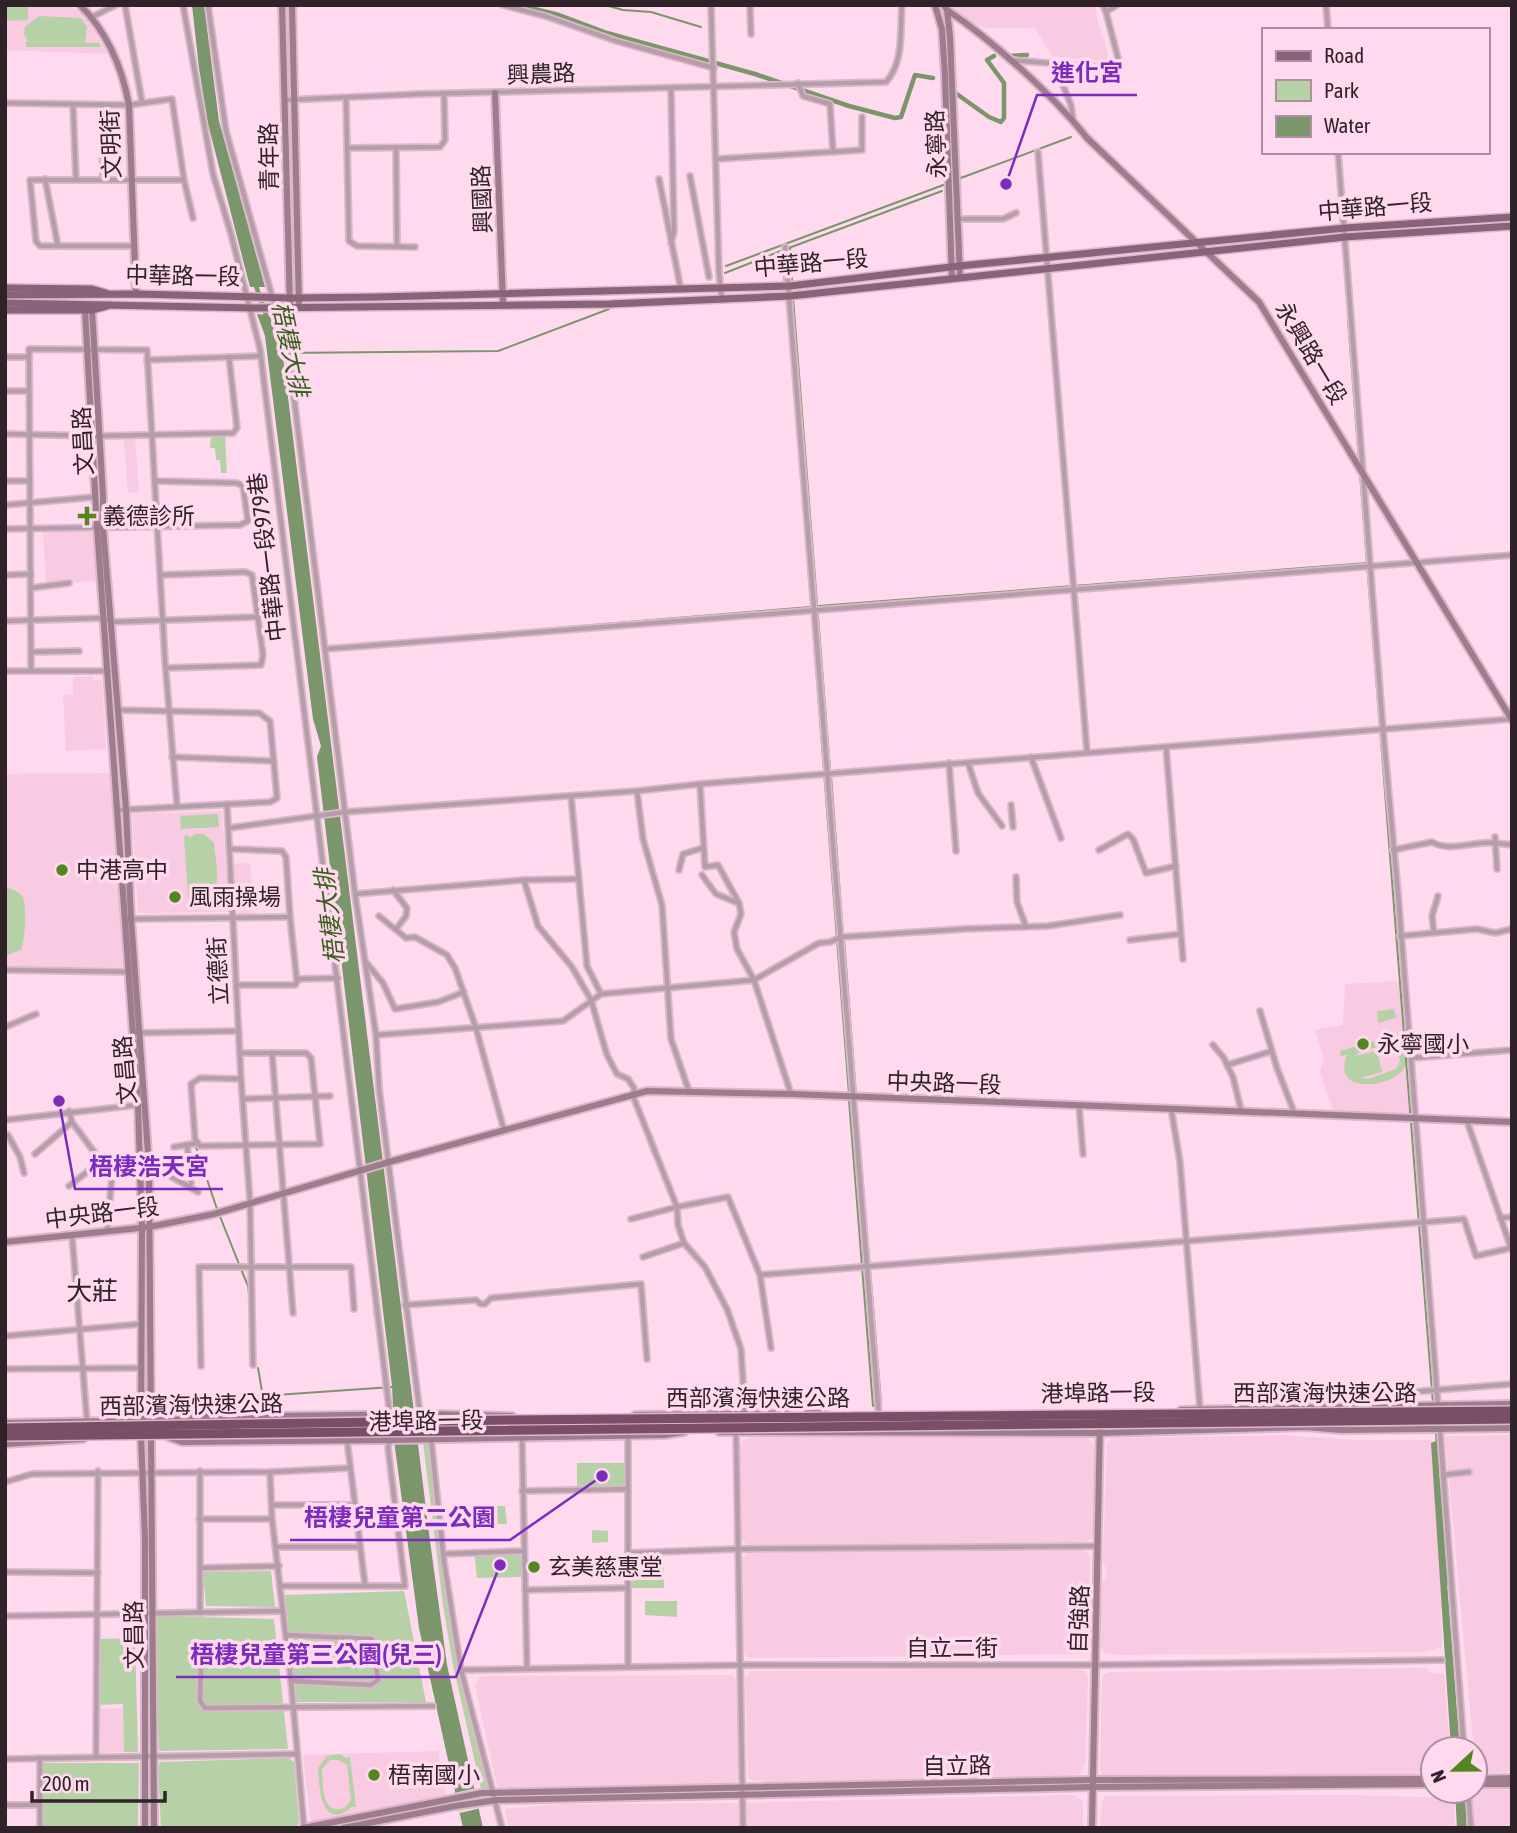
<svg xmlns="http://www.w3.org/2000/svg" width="1517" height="1833" font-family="'Asap Condensed','Noto Sans TC',sans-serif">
	<rect width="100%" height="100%" fill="#ffd9ed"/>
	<g fill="#f8cbe3">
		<polygon points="5,5 70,5 83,14 108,54 5,50"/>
		<polygon points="949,5 1096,5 1097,20 1107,49 1108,62 1052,56 1035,28 984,28 951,11"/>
		<polygon points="135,438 139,492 128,493 124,439"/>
		<polygon points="43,531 94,532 97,581 46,584"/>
		<polygon points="93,676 93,680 102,680 106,749 66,751 63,694 73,694 73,677"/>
		<polygon points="116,773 123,967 5,967 5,774"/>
		<polygon points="222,811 229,912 138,913 132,814"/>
		<polygon points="250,863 255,916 239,916 233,864"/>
		<polygon points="1402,981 1411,1113 1333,1111 1320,1072 1324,1058 1315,1030 1343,1025 1345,984"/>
		<polygon points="987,1435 1087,1437 1094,1445 1095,1462 1094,1532 1091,1539 1085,1542 1042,1543 751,1548 741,1539 738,1449 743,1440 752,1437"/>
		<polygon points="1282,1435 1357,1440 1431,1440 1439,1545 1442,1647 1422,1652 1119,1655 1105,1653 1101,1648 1101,1584 1107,1577 1107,1570 1103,1563 1107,1443 1112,1438"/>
		<polygon points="1512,1435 1512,1772 1476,1773 1445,1436"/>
		<polygon points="1079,1548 1086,1550 1090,1557 1087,1649 1083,1654 756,1658 747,1657 743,1652 741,1560 747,1553"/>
		<polygon points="1425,1668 1431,1673 1444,1674 1450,1749 1433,1749 1433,1773 1308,1778 1107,1778 1102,1776 1100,1770 1102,1681 1104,1674 1111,1672"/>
		<polygon points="1070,1669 1084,1671 1088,1677 1085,1763 1081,1773 1074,1777 766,1782 751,1780 748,1777 745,1679 751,1671"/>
		<polygon points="732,1675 736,1680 738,1698 740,1777 735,1784 718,1786 536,1788 507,1792 497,1786 475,1685 479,1678 484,1676"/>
		<polygon points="123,1708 124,1752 101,1753 100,1709"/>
		<polygon points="438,1751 446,1795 311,1824 303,1755"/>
		<polygon points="1475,1788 1512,1789 1512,1828 1474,1828 1471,1791 1475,1791"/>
		<polygon points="1073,1795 1083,1801 1083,1828 509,1828 505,1809 564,1804 734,1803"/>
		<polygon points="1351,1795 1454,1798 1455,1828 1100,1828 1102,1801 1106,1796"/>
	</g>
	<g fill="#b7d1a6" fill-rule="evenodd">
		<polygon points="5,5 28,5 28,20 5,21"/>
		<polygon points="39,16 81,18 87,27 85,43 100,43 100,47 26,47 26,42 28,41 24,34 25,27"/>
		<polygon points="225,435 227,473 221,473 220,460 216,460 215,448 210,448 211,436"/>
		<polygon points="218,814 219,827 181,829 180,816"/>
		<path d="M 195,834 L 204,834 L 214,843 C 215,860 224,888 207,898 L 193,896 L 194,908 L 189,909 L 184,836 L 189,835 L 189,838 Z"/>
		<path d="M 9,888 C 15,890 20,892 23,898 C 27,906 25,941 21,950 L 7,955 L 5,954 L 5,889 Z"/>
		<polygon points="1394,1009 1396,1018 1378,1023 1377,1011"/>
		<path d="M 1399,1034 L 1400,1040 L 1397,1042 C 1441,1080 1325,1108 1347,1055 L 1341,1056 L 1340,1051 ZM 1386,1045 L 1398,1052 L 1400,1061 L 1396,1069 L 1368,1079 L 1361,1078 L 1382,1072 L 1377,1051 L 1354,1056 L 1361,1051 Z"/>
		<polygon points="423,1442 431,1444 443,1559 460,1663 491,1790 482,1793 453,1665 443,1605"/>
		<polygon points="577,1463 627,1463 628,1489 577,1489"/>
		<polygon points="494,1506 505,1506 507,1524 495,1524"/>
		<polygon points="592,1530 608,1531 608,1542 592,1543"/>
		<polygon points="474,1551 524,1551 525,1577 477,1578"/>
		<polygon points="628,1553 663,1553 664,1588 628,1588"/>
		<polygon points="271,1571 275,1607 206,1606 203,1572"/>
		<polygon points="404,1591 426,1702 296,1702 285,1595"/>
		<polygon points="645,1601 677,1601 677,1617 645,1615"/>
		<polygon points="154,1616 274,1619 288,1749 159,1751"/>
		<polygon points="135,1638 138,1752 124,1752 123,1704 97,1705 98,1639"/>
		<path d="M 340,1754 L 346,1758 L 350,1757 L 356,1807 L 352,1807 C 321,1833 319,1786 318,1768 L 327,1756 ZM 330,1760 L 338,1760 L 347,1765 L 351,1800 C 347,1805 344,1810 337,1809 C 321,1809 323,1781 322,1769 Z"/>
		<polygon points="289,1758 294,1762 299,1823 296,1827 161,1828 158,1767 160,1762"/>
		<polygon points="44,1763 139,1763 138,1828 44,1828"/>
	</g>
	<g fill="#7b966a">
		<polygon points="192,5 204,5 219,121 265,287 250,287 208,124 199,68"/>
		<polygon points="257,314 274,316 283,357 430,1541 447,1665 483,1828 463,1828 419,1628 395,1448 392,1386 317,757 321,746 313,719 265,336"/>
		<polygon points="1436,1441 1460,1749 1451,1749 1431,1443"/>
		<polygon points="1455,1791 1464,1791 1467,1828 1457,1828"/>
	</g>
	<polygon fill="#ffd9ed" points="476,1788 481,1808 460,1813 455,1793"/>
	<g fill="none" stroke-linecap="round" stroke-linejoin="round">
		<g stroke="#7b966a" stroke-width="2">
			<polyline points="605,5 623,10 651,12 701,27"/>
			<polyline points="958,179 1071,137"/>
			<polyline points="790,248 792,282"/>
			<polyline points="786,249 942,191"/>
			<polyline points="782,251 785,285"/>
			<polyline points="726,266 946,184"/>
			<polyline points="725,273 781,251"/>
			<polyline points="793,298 830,770"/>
			<polyline points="787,301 795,396"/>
			<polyline points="1348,319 1359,461"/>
			<polyline points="281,353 498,351 609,309"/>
			<polyline points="799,447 849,1094"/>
			<polyline points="1360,473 1433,1403"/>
			<polyline points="819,606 1367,563"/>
			<polyline points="327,647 810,607"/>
			<polyline points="831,776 843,934"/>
			<polyline points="844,940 856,1095"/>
			<polyline points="849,1100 873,1406"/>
			<polyline points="856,1100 881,1403"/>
			<polyline points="196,1147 217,1209"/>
			<polyline points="219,1214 239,1264"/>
			<polyline points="241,1269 248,1286 250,1301"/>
			<polyline points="374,1309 380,1350"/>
			<polyline points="258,1368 263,1397"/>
			<polyline points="160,1405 207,1403 219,1399 392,1387"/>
			<polyline points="1436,1433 1447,1584"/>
			<polyline points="1465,1802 1465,1814"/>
		</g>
		<g stroke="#7b966a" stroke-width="4.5">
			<polyline points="518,5 559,15 607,33 755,74 849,106 895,118 901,117 915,75 933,78"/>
			<polyline points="1007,56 1027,55"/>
			<polyline points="954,92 989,117 1001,122 1004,118 1004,83 987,60 994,56"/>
			<polyline points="255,283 268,321"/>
		</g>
		<defs>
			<g id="street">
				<polyline points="125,5 142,102"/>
				<polyline points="183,5 213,174 231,234 260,349 390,1416"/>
				<polyline points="208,5 226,131 289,357 355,894 376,1035 379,1088 420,1414"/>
				<polyline points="503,5 545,16 616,41 714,68"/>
				<polyline points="711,5 719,273 722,300"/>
				<polyline points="750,5 751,34"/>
				<polyline points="1103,5 1106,12"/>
				<polyline points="1326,5 1328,30"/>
				<polyline points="92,17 116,5"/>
				<polyline points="1010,60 1111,68 1117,64 1118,58 1106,12 1117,5"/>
				<polyline points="1054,63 1071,105 1073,120"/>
				<polyline points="798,83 803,96 830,104 833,152"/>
				<polyline points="671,88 674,232 671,243"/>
				<polyline points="346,98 349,241 357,246 415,247"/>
				<path d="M 286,100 L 420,94 L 886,82 C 904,63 900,30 902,5"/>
				<polyline points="5,103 129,105 172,99 184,180 193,218"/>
				<polyline points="73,105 76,180"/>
				<polyline points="102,105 103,180"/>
				<polyline points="347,148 440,147 445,140 444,94"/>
				<polyline points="396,148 397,245"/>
				<polyline points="1038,152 1087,752"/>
				<polyline points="1338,152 1383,730 1398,893 1438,1406"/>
				<polyline points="717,159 862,150 862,117"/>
				<polyline points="690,176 709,277"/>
				<polyline points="45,179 58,246"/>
				<polyline points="659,179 681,290"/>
				<polyline points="956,219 1003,219 1016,213"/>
				<polyline points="133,246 40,246 36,241 30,180 184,180"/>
				<polyline points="785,247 879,1417"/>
				<polyline points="5,357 29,357"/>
				<polyline points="147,360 261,356"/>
				<polyline points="5,391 29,391"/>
				<polyline points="5,434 100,436 233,433 237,428 229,357"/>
				<polyline points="5,481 30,481"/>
				<polyline points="5,505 95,497"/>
				<polyline points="5,529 240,525 248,521 243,486 237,483 155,481"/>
				<polyline points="5,575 31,574"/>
				<polyline points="161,575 245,572 252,575 263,655 261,665 166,668"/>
				<polyline points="31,588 69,583"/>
				<polyline points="5,621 104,618 112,622 259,617"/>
				<polyline points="326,649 1512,555"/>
				<polyline points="31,652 79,651"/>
				<polyline points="31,670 29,349 147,350 165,661 177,805"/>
				<polyline points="5,671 109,671"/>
				<polyline points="117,710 259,713 270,721 277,798 270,802 119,810"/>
				<polyline points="1166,747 1183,959"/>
				<polyline points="172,757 274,761"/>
				<polyline points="1031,757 1061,838"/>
				<polyline points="949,763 956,851"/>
				<polyline points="968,763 978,793 1002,826"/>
				<polyline points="700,784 705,867 718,865 739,903 741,914 734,932 737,949 754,980 791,1094"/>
				<polyline points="637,791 643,839 662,905 671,1039 689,1091"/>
				<polyline points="571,796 587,966 601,994"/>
				<polyline points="227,804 241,1079 250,1202 253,1365"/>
				<polyline points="1011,805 1013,827"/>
				<polyline points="229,828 345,812 637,791 700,784 1511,719"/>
				<polyline points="1495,837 1497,869"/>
				<polyline points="1099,850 1128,834 1133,839 1146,873 1176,866"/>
				<path d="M 1393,850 L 1432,842 C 1446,851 1467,844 1483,843 C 1493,842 1502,844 1512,845"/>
				<polyline points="679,870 683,854 703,848"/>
				<polyline points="702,875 716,894 738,903"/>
				<polyline points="1016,877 1017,902 1026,927"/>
				<polyline points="524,880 538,926 572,967 591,1000 607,1055 617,1074 628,1079 634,1088 633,1096 677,1207 678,1225 684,1243 705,1267 727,1309 741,1349 745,1413"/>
				<polyline points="393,890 407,908 406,916 396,929"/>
				<polyline points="355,894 524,880 579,879"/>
				<polyline points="379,916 406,938 415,937 447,955 455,968 476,1028 504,1130"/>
				<polyline points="129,919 290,917 286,857 282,851 230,849"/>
				<polyline points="1434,932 1432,916 1438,896"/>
				<polyline points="1400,936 1477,929 1495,933 1512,929"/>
				<polyline points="1130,940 1180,934"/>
				<polyline points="365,961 383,983 395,1009 438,1002 464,992"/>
				<polyline points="5,970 135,972"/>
				<polyline points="297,979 338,978"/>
				<polyline points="237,985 295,985 297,982 290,917"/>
				<polyline points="1260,1011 1277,1068 1294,1112"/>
				<polyline points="5,1027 36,1014"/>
				<polyline points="137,1033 239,1031"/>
				<polyline points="376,1035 563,1021 601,994 754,980 819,943 830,942 841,937 964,929 1048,926 1120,915"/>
				<polyline points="1213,1045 1224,1058 1227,1065"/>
				<polyline points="240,1053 306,1053 311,1058 320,1144 200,1146 195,1139 191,1084 200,1078 241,1079"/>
				<polyline points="272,1053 293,1313"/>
				<polyline points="1411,1058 1512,1050"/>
				<polyline points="243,1099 330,1096"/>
				<polyline points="1079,1105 1083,1154"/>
				<polyline points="1171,1108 1180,1162 1200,1409"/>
				<polyline points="1241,1110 1233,1077 1227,1065 1272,1051"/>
				<polyline points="69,1111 72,1122 112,1176"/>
				<polyline points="5,1120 138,1105"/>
				<polyline points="8,1135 20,1157 24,1173"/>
				<polyline points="187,1145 191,1183"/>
				<polyline points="174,1147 198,1143"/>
				<polyline points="35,1154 72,1122"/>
				<polyline points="112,1176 131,1173 140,1167 149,1167 165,1173 198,1192"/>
				<polyline points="69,1186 101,1161"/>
				<polyline points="1500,1218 1512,1217"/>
				<polyline points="631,1219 677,1207 728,1197 760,1275 771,1348"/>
				<polyline points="107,1232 112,1176"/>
				<polyline points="72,1235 87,1421"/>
				<polyline points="643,1257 684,1243"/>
				<polyline points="760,1275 1464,1219 1476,1256 1511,1248 1467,1121"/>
				<polyline points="405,1305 476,1300 481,1304 485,1304 491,1298 641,1284 647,1359"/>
				<polyline points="5,1336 141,1324"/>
				<polyline points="201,1366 199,1267 351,1267 354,1309"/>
				<polyline points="5,1369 141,1368"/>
				<polyline points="1285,1402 1512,1384"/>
				<polyline points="1439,1418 1464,1749"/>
				<polyline points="429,1420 444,1562 461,1670 502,1828"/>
				<polyline points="736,1430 743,1828"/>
				<polyline points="522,1438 527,1668"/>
				<polyline points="347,1440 365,1585"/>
				<polyline points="200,1471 200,1613"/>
				<polyline points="270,1472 272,1519 291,1681 304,1828"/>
				<polyline points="1443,1475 1469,1472"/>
				<polyline points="5,1482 32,1474 270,1472 350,1468"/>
				<polyline points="522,1491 628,1489"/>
				<polyline points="272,1505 355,1505"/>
				<polyline points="199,1519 272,1519"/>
				<polyline points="276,1547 359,1547"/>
				<polyline points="628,1553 738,1549 1098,1546"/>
				<polyline points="443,1554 524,1551"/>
				<polyline points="200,1568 279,1566"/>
				<polyline points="5,1572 98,1573"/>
				<polyline points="281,1586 405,1586 388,1448 390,1439"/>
				<polyline points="525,1590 628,1588"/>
				<polyline points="5,1616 283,1611"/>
				<polyline points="286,1635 372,1639 378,1680 371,1685 291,1681"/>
				<polyline points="288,1659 204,1662 201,1666 200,1701 205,1708 433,1706"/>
				<polyline points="628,1667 628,1433"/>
				<polyline points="461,1670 742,1665 1095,1665 1442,1660"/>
				<polyline points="96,1757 98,1471"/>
				<polyline points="5,1759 297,1754"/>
				<polyline points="1468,1791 1471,1828"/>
				<polyline points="5,1805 40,1805"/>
				<polyline points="40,1828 40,1758"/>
			</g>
			<g id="secondary">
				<path d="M 80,5 C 108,33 122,67 129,105 L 136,294"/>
				<polyline points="282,5 290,307"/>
				<polyline points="292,5 299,307"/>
				<polyline points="935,5 942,29 945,76 952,278"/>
				<path d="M 944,5 L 947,10 C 992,40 1053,95 1087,138 L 1259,302 L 1512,720"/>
				<polyline points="947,10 950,37 960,277"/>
				<polyline points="495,93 503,304"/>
				<polyline points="85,310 97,527 138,1105 142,1228 141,1436 145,1538 145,1828"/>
				<polyline points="92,310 103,496 103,528 126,809 131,919 149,1167 154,1828"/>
				<polyline points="5,1242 149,1227 214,1214 389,1162 647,1091 791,1094 1512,1122"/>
				<polyline points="1181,1410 1512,1404"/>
				<polyline points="635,1415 824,1413"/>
				<polyline points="5,1423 174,1420 197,1417 429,1414 512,1416"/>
				<polyline points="628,1423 655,1426"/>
				<polyline points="719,1432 1099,1433 1306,1427 1341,1430 1512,1428"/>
				<polyline points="168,1437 182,1442 390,1440 665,1435 684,1432"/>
				<polyline points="5,1444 83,1439"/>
				<polyline points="1475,1779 1512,1778"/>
				<polyline points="1475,1784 1512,1784"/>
				<polyline points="303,1828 482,1793 1092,1780 1433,1779"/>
				<polyline points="343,1828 455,1806 497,1800 1092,1787 1433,1784"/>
				<polyline points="1092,1828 1100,1420"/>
			</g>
			<g id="primary">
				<polyline points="5,288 92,289 106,293"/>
				<polyline points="5,295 136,294 290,298 378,297 790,286 959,266 1345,228 1512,217"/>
				<polyline points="5,303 255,308 610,304 790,296 1345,237 1512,226"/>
				<polyline points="5,310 92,310 107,306"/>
			</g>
		</defs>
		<use href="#street" stroke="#dab8ca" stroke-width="8"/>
		<use href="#secondary" stroke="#dab8ca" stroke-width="10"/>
		<use href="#primary" stroke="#dab8ca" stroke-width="10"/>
		<use href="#street" stroke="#b59eaa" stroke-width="4.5"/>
		<use href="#secondary" stroke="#9d7c8e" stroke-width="6"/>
		<use href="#primary" stroke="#8b6379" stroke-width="7"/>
		<defs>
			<g id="highway-bridge">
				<polyline points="5,1428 509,1420 1512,1411"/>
				<polyline points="5,1436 1512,1419"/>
			</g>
		</defs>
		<use href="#highway-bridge" stroke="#dab8ca" stroke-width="12" stroke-linecap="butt"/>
		<use href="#highway-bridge" stroke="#7a4e67" stroke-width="9"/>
	</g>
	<g fill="#52871f" stroke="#ffd9ed" stroke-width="2.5">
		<path d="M83.5 505.5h7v7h7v7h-7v7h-7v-7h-7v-7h7z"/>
		<circle cx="62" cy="870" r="7"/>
		<circle cx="175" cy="897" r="7"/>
		<circle cx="1363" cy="1044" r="7"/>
		<circle cx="534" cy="1567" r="7"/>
		<circle cx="374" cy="1775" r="7"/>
	</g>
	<g text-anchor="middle" stroke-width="7" stroke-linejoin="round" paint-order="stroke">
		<g font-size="23" fill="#302229" stroke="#ffd9ed">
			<text transform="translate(541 74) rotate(-2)" y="8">興農路</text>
			<text transform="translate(111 144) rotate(-92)" y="8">文明街</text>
			<text transform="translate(936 144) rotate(-92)" y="8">永寧路</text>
			<text transform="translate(269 157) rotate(-91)" y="8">青年路</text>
			<text transform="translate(482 199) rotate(-92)" y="8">興國路</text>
			<text transform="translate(1375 207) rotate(-5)" y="8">中華路一段</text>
			<text transform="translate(811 263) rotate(-5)" y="8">中華路一段</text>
			<text transform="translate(183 276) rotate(1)" y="8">中華路一段</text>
			<text transform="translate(1311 353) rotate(59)" y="8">永興路一段</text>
			<text transform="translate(83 441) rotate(-93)" y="8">文昌路</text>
			<text transform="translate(267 557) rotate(-97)" y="8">中華路一段979巷</text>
			<text transform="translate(218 971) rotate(-93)" y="8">立德街</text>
			<text transform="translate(125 1070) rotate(-95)" y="8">文昌路</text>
			<text transform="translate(944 1083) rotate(2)" y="8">中央路一段</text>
			<text transform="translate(102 1213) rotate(-7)" y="8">中央路一段</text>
			<text transform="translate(1098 1393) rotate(-1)" y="8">港埠路一段</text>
			<text x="1325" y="1401">西部濱海快速公路</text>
			<text x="758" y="1406">西部濱海快速公路</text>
			<text transform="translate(191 1405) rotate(-1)" y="8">西部濱海快速公路</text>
			<text transform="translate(426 1421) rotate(-1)" y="8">港埠路一段</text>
			<text transform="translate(1079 1619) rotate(-88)" y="8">自強路</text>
			<text transform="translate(134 1635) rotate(-91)" y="8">文昌路</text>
			<text x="952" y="1656">自立二街</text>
			<text transform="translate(957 1766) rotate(-1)" y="8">自立路</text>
		</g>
		<g font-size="23" fill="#302229" stroke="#ffd9ed" text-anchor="start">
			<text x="103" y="524">義德診所</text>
			<text x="76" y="878">中港高中</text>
			<text x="189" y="905">風雨操場</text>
			<text x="1377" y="1052">永寧國小</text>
			<text x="548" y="1575">玄美慈惠堂</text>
			<text x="388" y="1783">梧南國小</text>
		</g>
		<g font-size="24" font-style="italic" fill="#3c5f20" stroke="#ffd9ed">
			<text transform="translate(290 349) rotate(78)" y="8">梧棲大排</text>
			<text transform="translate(330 916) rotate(-97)" y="8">梧棲大排</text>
		</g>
		<g font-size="26" fill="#302229" stroke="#ffd9ed">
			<text x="92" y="1300">大莊</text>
		</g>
	</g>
	<path fill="none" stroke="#7b2cbf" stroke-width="2.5" d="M1006 184L1037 95H1137M59 1101L75 1189H223M602 1476L510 1540H290M500 1565L456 1677H176"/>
	<g fill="#7b2cbf" stroke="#ffd9ed" stroke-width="2.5">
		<circle cx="1006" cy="184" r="7"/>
		<circle cx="59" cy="1101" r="7"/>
		<circle cx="602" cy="1476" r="7"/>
		<circle cx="500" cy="1565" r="7"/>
	</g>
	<g font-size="24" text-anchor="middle" font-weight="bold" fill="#7b2cbf" stroke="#ffd9ed" stroke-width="7" stroke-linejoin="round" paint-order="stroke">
		<text x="1087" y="81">進化宮</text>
		<text x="149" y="1175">梧棲浩天宮</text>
		<text x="400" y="1526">梧棲兒童第二公園</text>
		<text x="316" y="1663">梧棲兒童第三公園(兒三)</text>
	</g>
	<rect width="1517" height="1833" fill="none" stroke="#302229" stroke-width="14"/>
	<rect x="1262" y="28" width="228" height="126" fill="#ffd9ed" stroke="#ac909f" stroke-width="2"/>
	<rect x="1276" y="51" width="35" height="10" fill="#8b6379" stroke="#ac909f" stroke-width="2"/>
	<text x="1324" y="63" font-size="21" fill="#302229">Road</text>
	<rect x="1276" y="80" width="35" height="21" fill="#b7d1a6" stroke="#ac909f" stroke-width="2"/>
	<text x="1324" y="98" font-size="21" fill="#302229">Park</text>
	<rect x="1276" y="116" width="35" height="21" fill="#7b966a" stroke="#ac909f" stroke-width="2"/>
	<text x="1324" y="133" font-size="21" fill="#302229">Water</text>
	<g transform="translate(1454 1770) rotate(248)"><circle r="33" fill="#ffd9ed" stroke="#ac909f" stroke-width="2"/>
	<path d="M0-5L12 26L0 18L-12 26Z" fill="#52871f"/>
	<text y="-10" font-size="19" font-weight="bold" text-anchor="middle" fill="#302229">N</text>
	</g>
	<path d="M32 1791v10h133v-10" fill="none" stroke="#302229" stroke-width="3.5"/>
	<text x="42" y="1791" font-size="21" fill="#302229" stroke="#ffd9ed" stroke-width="5" paint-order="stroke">200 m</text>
</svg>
